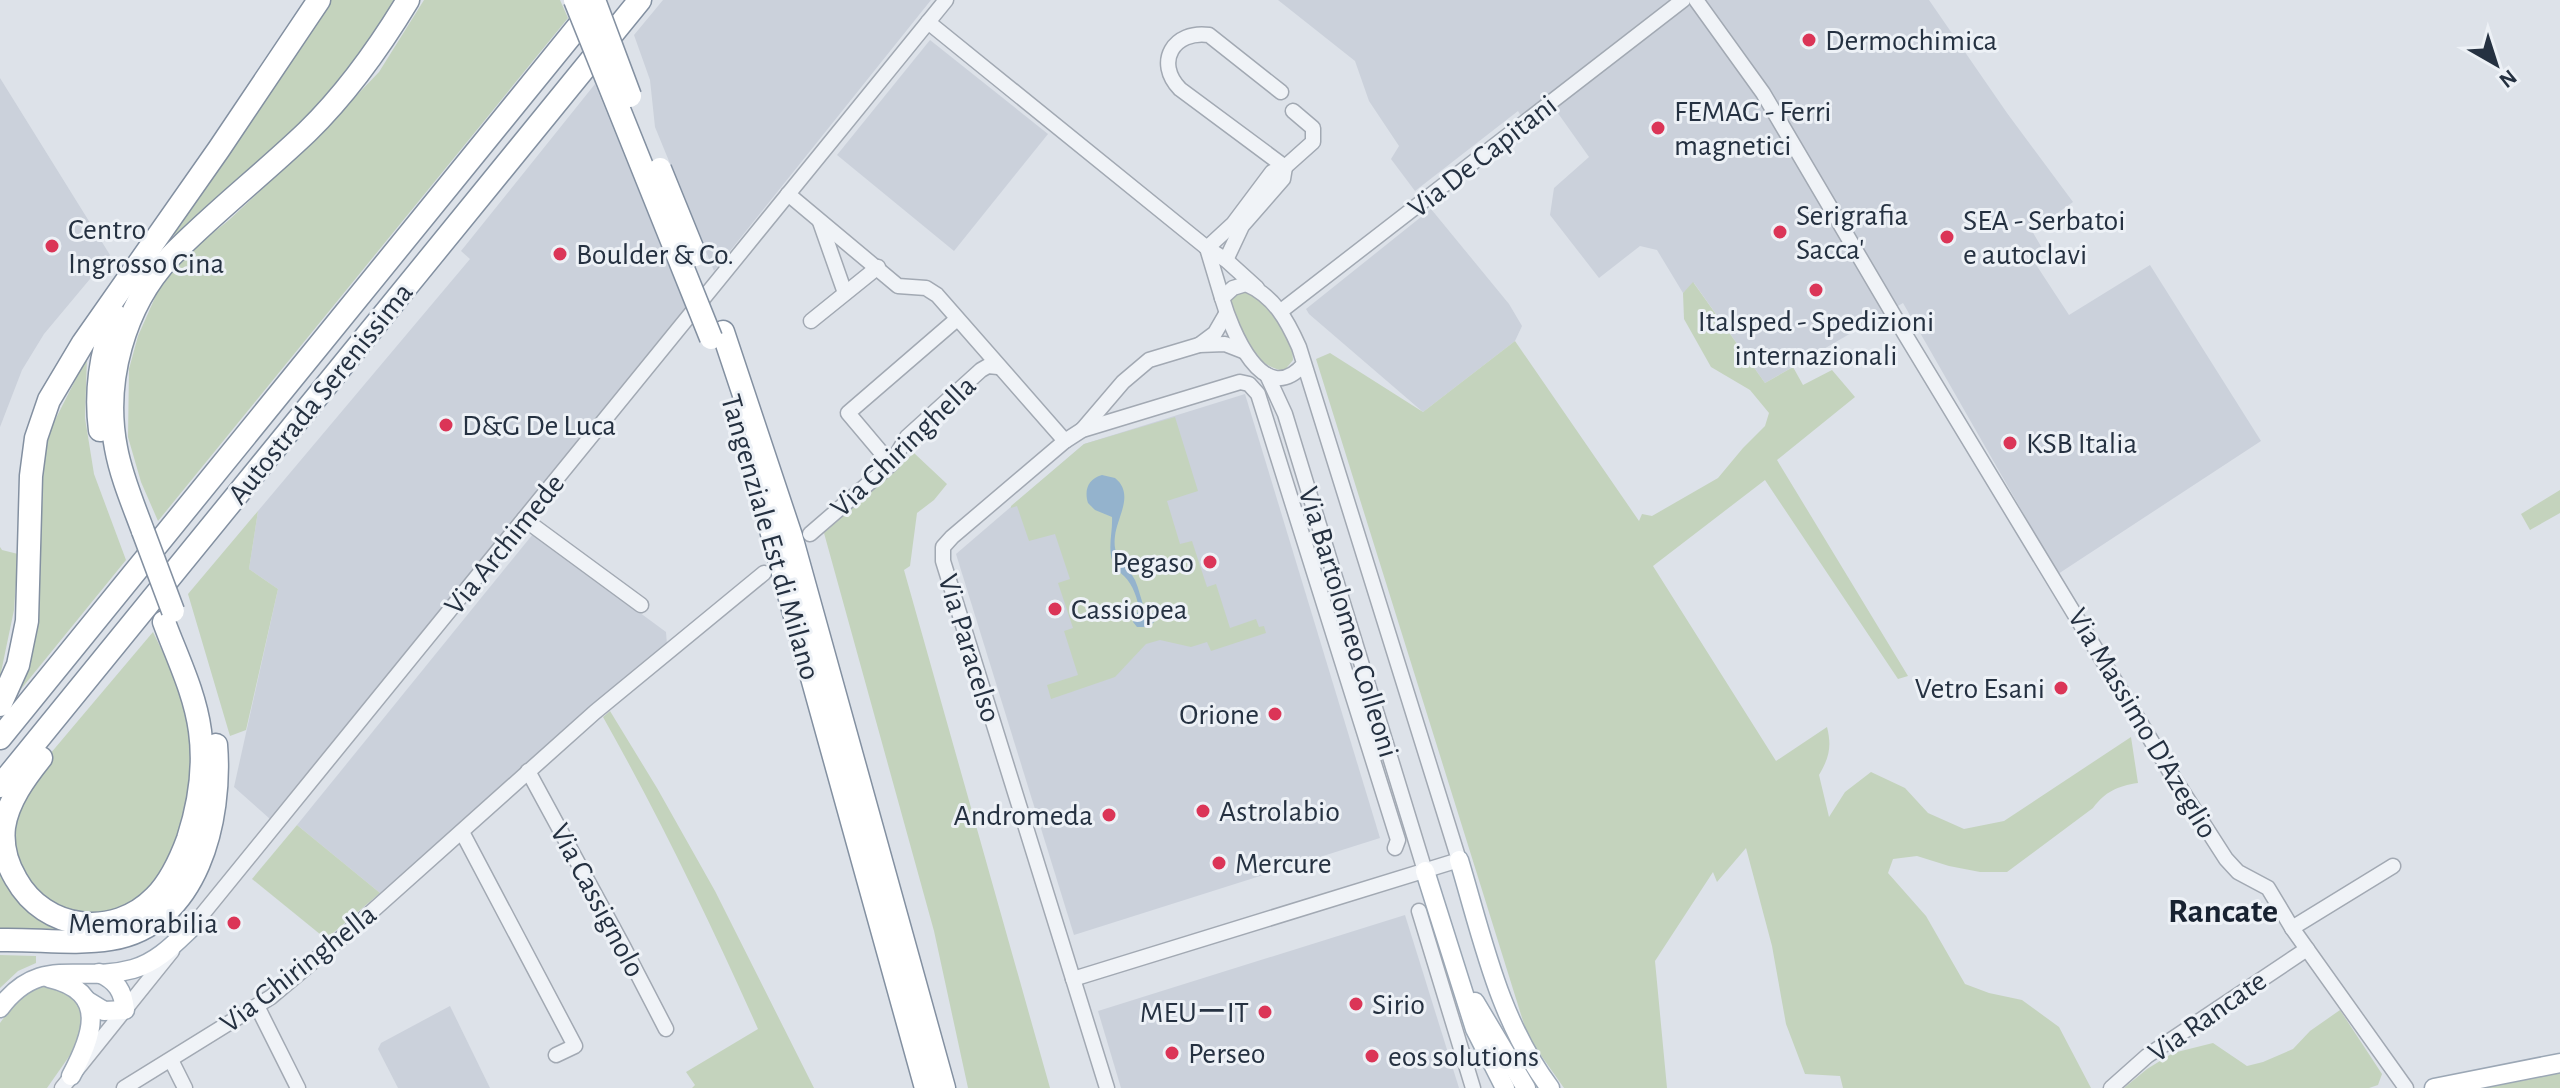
<svg xmlns="http://www.w3.org/2000/svg" width="2560" height="1088" font-family="'Alegreya Sans','Noto Sans JP',sans-serif">
	<rect width="100%" height="100%" fill="#dde2e9"/>
	<g fill="#cbd1db">
		<polygon points="663,0 931,0 714,271 655,127 650,80 634,35"/>
		<polygon points="1278,0 1929,0 2007,113 2073,202 2032,231 2042,248 2031,257 2069,315 2150,265 2261,441 2058,574 1903,303 1765,383 1694,283 1683,293 1657,250 1640,246 1599,278 1550,215 1554,188 1589,157 1555,109 1528,128 1518,111 1415,191 1391,159 1399,146 1369,101 1355,61"/>
		<polygon points="930,40 1048,134 954,251 837,155"/>
		<polygon points="0,78 110,255 44,334 22,370 0,427"/>
		<polygon points="595,84 686,308 270,819 234,787 278,589 249,569 258,511 470,259 461,251"/>
		<polygon points="1431,209 1509,304 1522,326 1515,341 1423,412 1309,314 1306,309"/>
		<polygon points="1245,394 1380,838 1074,935 956,554 1084,444"/>
		<polygon points="533,534 666,632 667,645 380,893 297,825"/>
		<polygon points="1405,915 1459,1088 1121,1088 1098,1011"/>
		<polygon points="450,1006 490,1088 398,1088 378,1049 381,1043"/>
	</g>
	<g fill="#c4d3bd">
		<polygon points="330,0 404,0 330,100 177,239 173,233"/>
		<polygon points="424,0 560,0 568,18 158,521 141,482 128,437 129,369 138,336 157,293 184,256 229,220 312,142 379,72"/>
		<path d="M 1693,282 L 1765,383 L 1793,367 L 1803,385 L 1832,370 L 1855,397 L 1777,460 L 1908,676 L 1898,679 L 1765,480 L 1653,566 L 1776,761 L 1827,727 C 1832,747 1829,758 1819,775 L 1829,817 L 1845,792 L 1871,772 L 1905,788 L 1928,813 L 1964,829 L 2004,821 L 2131,737 L 2138,783 C 2117,786 2105,792 2093,808 L 2007,872 L 1980,872 L 1949,866 L 1917,856 L 1893,859 L 1888,873 L 1926,916 L 1965,984 L 1989,993 L 2022,1000 L 2059,1027 L 2091,1088 L 1843,1088 L 1840,1076 L 1805,1074 L 1786,1024 L 1772,946 L 1746,848 L 1717,882 L 1713,872 L 1655,961 L 1667,1088 L 1564,1088 L 1528,1037 L 1316,359 L 1330,353 L 1423,412 L 1515,341 L 1639,521 L 1642,514 L 1652,516 L 1718,478 L 1743,448 L 1765,426 L 1769,413 L 1750,390 L 1711,367 L 1684,319 L 1683,293 Z"/>
		<path d="M 1245,289 C 1269,298 1293,334 1293,360 L 1284,371 C 1252,366 1240,330 1228,303 L 1231,295 Z"/>
		<polygon points="87,357 85,418 94,474 126,560 17,694 31,645 39,585 44,455 52,426"/>
		<polygon points="1175,417 1198,491 1167,501 1180,544 1192,541 1207,587 1216,584 1230,628 1256,619 1259,627 1264,626 1266,633 1211,651 1207,642 1191,647 1160,640 1146,644 1115,677 1051,699 1047,685 1078,675 1064,631 1073,628 1058,583 1070,579 1055,534 1029,541 1017,506 1011,508 1011,506 1084,444"/>
		<polygon points="914,453 947,484 934,500 917,513 910,566 904,570 1050,1088 968,1088 934,931 824,533"/>
		<polygon points="2560,490 2560,513 2530,530 2521,514"/>
		<polygon points="258,511 249,569 278,589 246,730 230,736 188,594"/>
		<polygon points="0,547 2,550 18,554 14,610 0,677"/>
		<polygon points="153,632 191,710 196,749 183,831 152,893 99,919 46,904 21,873 13,851 17,816 34,778 50,754"/>
		<path d="M 610,711 L 657,788 L 715,891 L 814,1088 L 692,1088 L 695,1085 L 686,1072 L 758,1029 C 710,922 660,818 603,717 Z"/>
		<polygon points="297,825 380,893 326,939 252,879"/>
		<polygon points="0,861 75,933 0,933"/>
		<polygon points="0,955 36,956 36,963 18,971 0,988"/>
		<polygon points="44,985 74,995 87,1019 82,1038 47,1088 0,1088 0,1023 18,998"/>
		<polygon points="2340,1010 2382,1074 2378,1085 2369,1088 2124,1088 2147,1069 2173,1053 2213,1043 2247,1066 2263,1062 2293,1049 2310,1031"/>
		<polygon points="2560,1070 2560,1088 2472,1088"/>
	</g>
	<path fill="#94b3cd" d="M 1102,475 L 1115,478 C 1135,494 1117,517 1115,536 C 1112,560 1126,562 1135,580 C 1139,589 1141,600 1145,610 L 1155,614 L 1155,621 L 1149,627 L 1137,627 L 1133,622 L 1135,615 L 1139,611 C 1138,599 1133,585 1124,576 C 1122,574 1117,570 1115,567 C 1106,551 1113,533 1112,517 L 1095,510 L 1088,503 C 1084,490 1088,479 1102,475 Z"/>
	<g fill="none" stroke-linecap="round" stroke-linejoin="round">
		<defs>
			<g id="minor">
				<polyline points="1696,0 1763,93 1906,336 2172,775 2226,859 2238,872 2268,888 2292,928 2406,1088"/>
				<polyline points="928,22 1207,248 1226,260 1257,288"/>
				<path d="M 1281,92 L 1209,35 C 1174,30 1154,62 1180,89 L 1285,167 L 1313,142 L 1313,128 L 1293,111"/>
				<polyline points="788,194 898,286 926,288 937,295 1065,441"/>
				<polyline points="820,222 845,293"/>
				<polyline points="1207,248 1233,224 1272,172 1285,167"/>
				<polyline points="1207,248 1222,298"/>
				<polyline points="1226,260 1242,226 1283,179 1285,167"/>
				<polyline points="1281,311 1683,0"/>
				<polyline points="811,321 878,267"/>
				<polyline points="1199,345 1215,333 1226,314"/>
				<polyline points="1267,375 1285,414 1425,871"/>
				<polyline points="1082,430 1123,382 1149,360 1199,345 1225,344 1243,351"/>
				<polyline points="891,464 848,413 957,319"/>
				<polyline points="524,519 641,605"/>
				<polyline points="810,534 891,464 907,437 981,370 988,366 998,367"/>
				<polyline points="528,771 623,946 666,1029"/>
				<polyline points="462,832 575,1046 556,1055"/>
				<polyline points="1419,911 1473,1088"/>
				<polyline points="2292,928 2393,866"/>
				<polyline points="188,932 946,0"/>
				<path d="M 1073,979 L 1459,860 L 1299,347 C 1287,320 1274,296 1246,284 L 1233,288 L 1222,298 C 1231,329 1263,411 1304,364"/>
				<polyline points="257,1006 298,1088"/>
				<polyline points="171,1060 185,1088"/>
				<polyline points="62,1088 172,951"/>
				<polyline points="124,1088 271,997 359,923 595,712 764,573"/>
				<polyline points="1107,1088 943,561 943,547 952,537 1065,441 1082,430 1240,382 1249,384 1258,394 1398,840 1395,848"/>
				<polyline points="2111,1088 2147,1056 2307,949"/>
			</g>
			<g id="major">
				<path d="M 1459,860 C 1483,940 1499,1020 1550,1088"/>
				<polyline points="1425,871 1475,1029 1505,1088"/>
				<path d="M 49,978 C 110,992 92,1037 71,1076"/>
				<path d="M 86,1000 L 104,1011 L 125,1010 C 123,991 117,981 99,973"/>
				<polyline points="1475,1002 1526,1088"/>
				<path d="M 0,1008 C 40,954 79,984 133,969 C 158,962 175,943 193,926"/>
				<polyline points="2434,1088 2560,1063"/>
			</g>
			<g id="highway">
				<polyline points="723,332 791,536 944,1088"/>
				<path d="M 100,430 C 95,391 101,352 115,315"/>
				<polyline points="756,476 926,1088"/>
				<path d="M 143,531 C 133,504 121,476 116,448 C 103,382 124,306 170,257 C 213,213 262,175 307,132 C 347,93 379,48 408,0"/>
				<polyline points="0,705 18,665 27,621 31,476 36,438 49,400 83,343 219,149 319,0"/>
				<polyline points="0,738 594,7"/>
				<path d="M 41,758 C 25,778 8,801 4,827 C 2,845 7,864 16,879 C 45,931 114,939 155,897 C 170,882 181,858 188,839 C 199,805 205,767 200,731 C 195,693 177,657 164,622"/>
				<polyline points="0,786 640,0"/>
				<path d="M 0,940 C 37,939 75,945 111,939 C 198,925 222,819 216,745"/>
			</g>
		</defs>
		<use href="#minor" stroke="#a2a9b3" stroke-width="17"/>
		<use href="#major" stroke="#9ba7b5" stroke-width="21"/>
		<use href="#highway" stroke="#8390a1" stroke-width="25"/>
		<use href="#minor" stroke="#f0f3f7" stroke-width="14"/>
		<use href="#major" stroke="#fff" stroke-width="18"/>
		<use href="#highway" stroke="#fff" stroke-width="22"/>
		<defs>
			<g id="highway-bridge">
				<polyline points="575,0 711,338"/>
				<polyline points="594,0 630,96"/>
				<polyline points="660,169 695,255"/>
				<polyline points="143,531 173,611"/>
			</g>
		</defs>
		<use href="#highway-bridge" stroke="#8390a1" stroke-width="25" stroke-linecap="butt"/>
		<use href="#highway-bridge" stroke="#fff" stroke-width="22"/>
	</g>
	<g fill="#db3557" stroke="#edf1f6" stroke-width="3">
		<circle cx="1809" cy="40" r="8"/>
		<circle cx="1658" cy="128" r="8"/>
		<circle cx="1780" cy="232" r="8"/>
		<circle cx="1947" cy="237" r="8"/>
		<circle cx="52" cy="246" r="8"/>
		<circle cx="560" cy="254" r="8"/>
		<circle cx="1816" cy="290" r="8"/>
		<circle cx="446" cy="425" r="8"/>
		<circle cx="2010" cy="443" r="8"/>
		<circle cx="1210" cy="562" r="8"/>
		<circle cx="1055" cy="609" r="8"/>
		<circle cx="2061" cy="688" r="8"/>
		<circle cx="1275" cy="714" r="8"/>
		<circle cx="1203" cy="811" r="8"/>
		<circle cx="1109" cy="815" r="8"/>
		<circle cx="1219" cy="863" r="8"/>
		<circle cx="234" cy="923" r="8"/>
		<circle cx="1356" cy="1004" r="8"/>
		<circle cx="1265" cy="1012" r="8"/>
		<circle cx="1172" cy="1053" r="8"/>
		<circle cx="1372" cy="1056" r="8"/>
	</g>
	<g text-anchor="middle" stroke-width="6" stroke-linejoin="round" paint-order="stroke">
		<g font-size="30" fill="#253141" stroke="#edf1f6" text-anchor="start">
			<text x="1825" y="50">Dermochimica</text>
			<text x="1674" y="121">FEMAG - Ferri<tspan x="1674" dy="34">magnetici</tspan></text>
			<text x="1796" y="225">Serigrafia<tspan x="1796" dy="34">Sacca'</tspan></text>
			<text x="1963" y="230">SEA - Serbatoi<tspan x="1963" dy="34">e autoclavi</tspan></text>
			<text x="68" y="239">Centro<tspan x="68" dy="34">Ingrosso Cina</tspan></text>
			<text x="576" y="264">Boulder &amp; Co.</text>
			<text x="1816" y="331" text-anchor="middle">Italsped - Spedizioni<tspan x="1816" dy="34">internazionali</tspan></text>
			<text x="462" y="435">D&amp;G De Luca</text>
			<text x="2026" y="453">KSB Italia</text>
			<text x="1194" y="572" text-anchor="end">Pegaso</text>
			<text x="1071" y="619">Cassiopea</text>
			<text x="2045" y="698" text-anchor="end">Vetro Esani</text>
			<text x="1259" y="724" text-anchor="end">Orione</text>
			<text x="1219" y="821">Astrolabio</text>
			<text x="1093" y="825" text-anchor="end">Andromeda</text>
			<text x="1235" y="873">Mercure</text>
			<text x="218" y="933" text-anchor="end">Memorabilia</text>
			<text x="1372" y="1014">Sirio</text>
			<text x="1249" y="1022" text-anchor="end">MEUーIT</text>
			<text x="1188" y="1063">Perseo</text>
			<text x="1388" y="1066">eos solutions</text>
		</g>
		<g font-size="30" fill="#253141" stroke="#edf1f6">
			<text transform="translate(1482 156) rotate(-38)" y="10">Via De Capitani</text>
			<text transform="translate(320 393) rotate(-51)" y="10">Autostrada Serenissima</text>
			<text transform="translate(903 446) rotate(-44)" y="10">Via Ghiringhella</text>
			<text transform="translate(771 537) rotate(74)" y="10">Tangenziale Est di Milano</text>
			<text transform="translate(504 544) rotate(-51)" y="10">Via Archimede</text>
			<text transform="translate(1349 622) rotate(73)" y="10">Via Bartolomeo Colleoni</text>
			<text transform="translate(970 648) rotate(73)" y="10">Via Paracelso</text>
			<text transform="translate(2143 723) rotate(59)" y="10">Via Massimo D'Azeglio</text>
			<text transform="translate(598 900) rotate(62)" y="10">Via Cassignolo</text>
			<text transform="translate(298 968) rotate(-38)" y="10">Via Ghiringhella</text>
			<text transform="translate(2207 1016) rotate(-35)" y="10">Via Rancate</text>
		</g>
		<g font-size="34" font-weight="bold" fill="#182231" stroke="#edf1f6">
			<text x="2223" y="922">Rancate</text>
		</g>
	</g>
	<g transform="translate(2496 64) rotate(141)" stroke="#edf1f6" stroke-width="6" paint-order="stroke">
	<path d="M0-6L14 30L0 20L-14 30Z" fill="#253141"/>
	<text y="-12" font-size="22" font-weight="bold" text-anchor="middle" fill="#253141">N</text>
	</g>
</svg>
